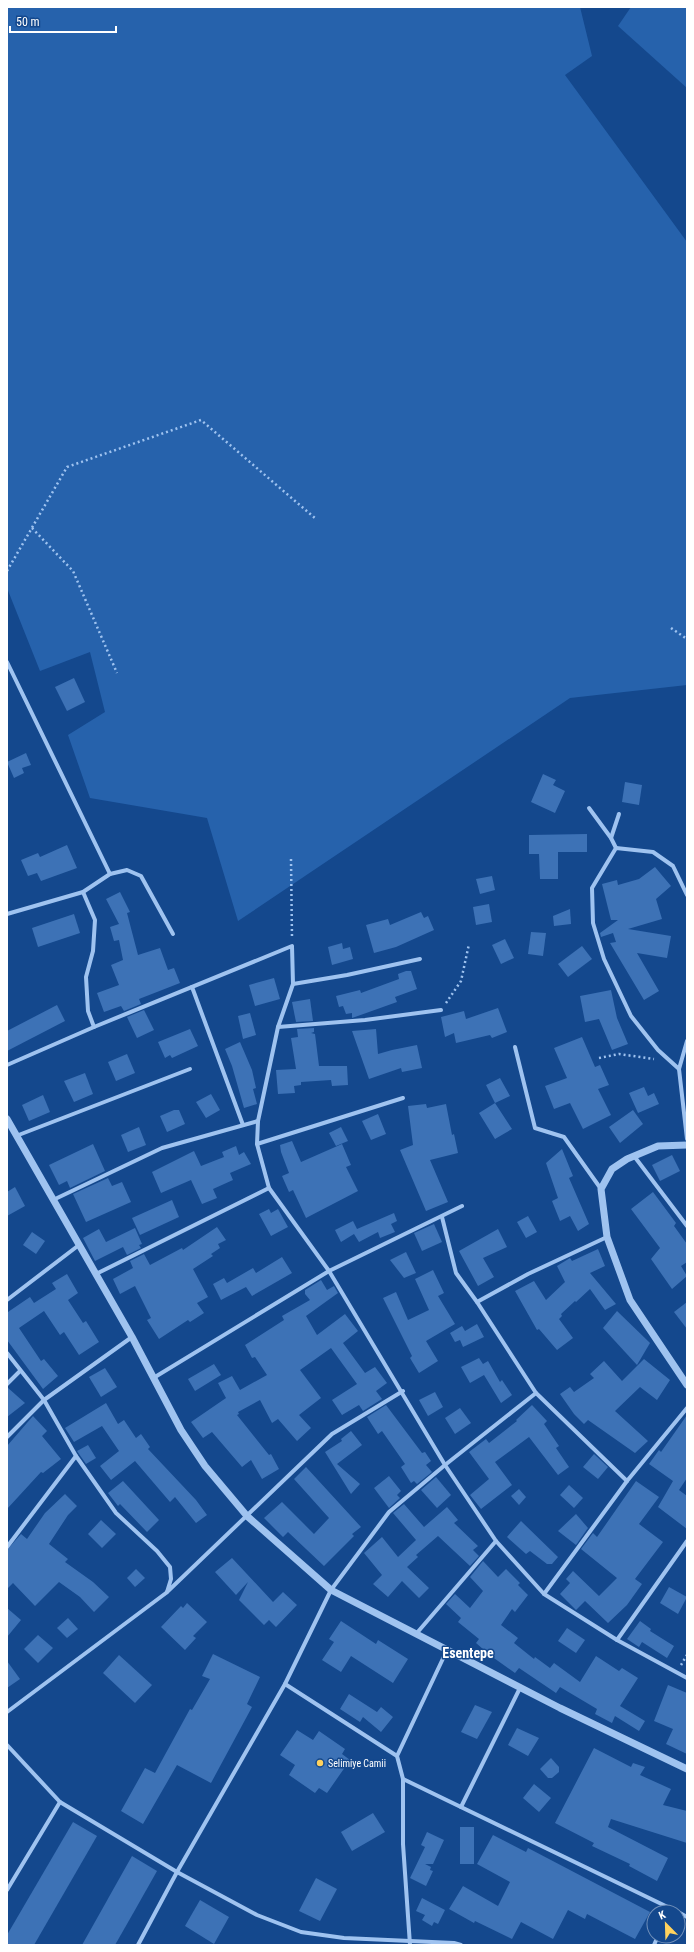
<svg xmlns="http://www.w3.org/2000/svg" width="694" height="1952" font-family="'Roboto Condensed',sans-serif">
	<rect width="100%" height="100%" fill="#14488d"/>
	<g fill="#2662ac">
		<polygon points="7,7 580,7 592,56 565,75 687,242 687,685 570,698 238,921 207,818 90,798 68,735 105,712 90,652 40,671 7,588"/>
		<polygon points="631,7 687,7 687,88 618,26"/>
	</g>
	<g fill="#3d72b6">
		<polygon points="74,678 85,702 67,711 55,687"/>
		<polygon points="26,753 31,765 22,768 24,773 14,778 7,762"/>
		<polygon points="543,774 556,780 553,785 565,791 555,813 531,802"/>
		<polygon points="625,782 642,785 639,805 622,802"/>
		<polygon points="587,834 587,852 558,852 558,879 540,879 539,854 529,854 529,835"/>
		<polygon points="67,845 77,868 41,881 37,873 28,876 21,860 38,853 40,857"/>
		<polygon points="655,867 671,886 656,899 662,919 628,929 671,936 667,958 637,953 659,991 644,1000 610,943 616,942 613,933 601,937 600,933 618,920 611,920 602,884 617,880 618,885 639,879"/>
		<polygon points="492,876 495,890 480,894 476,879"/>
		<polygon points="120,892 130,912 127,913 138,955 160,948 168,970 174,968 180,983 139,999 141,1004 124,1011 121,1006 104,1012 97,993 119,985 111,965 123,960 119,940 114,941 110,927 119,924 106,899"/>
		<polygon points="489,904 492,922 476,925 473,907"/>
		<polygon points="570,909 571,924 554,926 553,916"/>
		<polygon points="421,912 424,918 428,916 434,930 396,947 374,953 366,925 388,919 390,925"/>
		<polygon points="74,914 80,933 38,947 32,928"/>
		<polygon points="531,932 546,933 543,956 528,954"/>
		<polygon points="505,939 514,958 501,964 492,945"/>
		<polygon points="342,943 343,949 350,947 353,959 332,965 328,947"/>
		<polygon points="582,946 592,959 568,977 558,964"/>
		<polygon points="406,971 411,971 417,989 395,997 397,1002 355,1017 352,1018 352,1013 346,1014 343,1006 339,1007 336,996 360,990 361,993 399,979 398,974"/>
		<polygon points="274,978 280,999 255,1006 249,985"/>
		<polygon points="611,990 617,1018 628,1044 612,1050 599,1019 585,1022 580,996"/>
		<polygon points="310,999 313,1021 296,1022 292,1002"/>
		<polygon points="57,1005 65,1021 7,1051 7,1031"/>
		<polygon points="498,1008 507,1032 492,1038 490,1035 456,1043 454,1033 445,1037 441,1017 464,1011 466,1019"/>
		<polygon points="144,1010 154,1030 137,1038 127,1017"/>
		<polygon points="250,1013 256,1035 243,1039 238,1016"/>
		<polygon points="314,1028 314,1032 311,1033 315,1034 319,1066 347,1066 348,1085 332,1086 331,1080 301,1082 301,1085 294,1086 295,1093 278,1094 276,1070 296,1069 291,1038 298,1037 297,1029"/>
		<polygon points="190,1029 198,1046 172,1058 170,1055 165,1058 158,1042"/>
		<polygon points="376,1029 378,1054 392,1050 417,1045 422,1068 402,1072 401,1068 369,1079 352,1031"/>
		<polygon points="582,1037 595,1067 600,1065 609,1085 598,1089 611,1115 583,1129 570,1103 554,1109 545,1086 567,1078 554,1048"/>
		<polygon points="240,1042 252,1070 256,1088 253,1089 257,1104 244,1108 232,1066 225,1049"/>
		<polygon points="127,1054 135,1073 116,1081 108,1062"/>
		<polygon points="85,1073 93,1094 74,1102 64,1081"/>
		<polygon points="500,1078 510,1096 495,1103 512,1129 495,1139 479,1113 495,1103 486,1085"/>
		<polygon points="644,1087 648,1096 654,1093 659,1104 638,1113 629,1093"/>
		<polygon points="211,1094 220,1110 206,1118 196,1102"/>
		<polygon points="43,1095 50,1112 29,1121 22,1105"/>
		<polygon points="426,1104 427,1108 446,1104 452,1135 454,1134 458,1153 430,1160 448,1202 426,1211 400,1150 413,1145 408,1106"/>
		<polygon points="174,1110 179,1110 185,1124 167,1132 160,1116"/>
		<polygon points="633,1110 643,1124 620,1143 609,1127"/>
		<polygon points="378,1114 386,1134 371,1140 362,1121"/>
		<polygon points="139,1127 146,1145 128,1152 121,1135"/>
		<polygon points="341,1127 348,1141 336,1146 329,1133"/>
		<polygon points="292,1141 301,1162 342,1144 351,1165 346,1167 358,1191 306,1218 293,1190 289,1192 282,1176 289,1173 281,1152 280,1145"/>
		<polygon points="93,1144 105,1171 70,1188 67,1181 59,1185 49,1165"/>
		<polygon points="236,1146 239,1155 244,1152 251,1164 230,1173 233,1180 213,1189 217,1198 202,1204 191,1180 161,1193 152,1172 194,1151 201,1166 224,1157 222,1152"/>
		<polygon points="562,1149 573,1176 569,1178 589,1224 578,1231 570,1216 560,1221 552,1201 558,1198 546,1163"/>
		<polygon points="672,1155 680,1171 660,1181 652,1165"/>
		<polygon points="108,1178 112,1186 122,1182 131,1202 86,1222 73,1194"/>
		<polygon points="15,1187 25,1206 7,1216 7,1192"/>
		<polygon points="653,1192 676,1223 674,1226 687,1244 687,1262 681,1266 687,1276 672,1289 651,1259 660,1248 631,1209"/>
		<polygon points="172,1200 179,1217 140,1235 132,1218"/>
		<polygon points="269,1209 271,1213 278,1209 288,1227 271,1236 259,1214"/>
		<polygon points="394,1213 397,1221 391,1224 395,1232 380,1238 378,1232 359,1242 354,1234 341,1242 335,1230 353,1221 357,1229"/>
		<polygon points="528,1216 537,1232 526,1238 517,1222"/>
		<polygon points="434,1224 442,1242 422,1251 414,1233"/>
		<polygon points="217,1227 226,1240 218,1244 220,1248 211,1254 213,1256 193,1269 208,1297 197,1303 204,1313 190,1322 188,1320 159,1339 147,1320 151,1318 135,1286 120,1294 113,1279 133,1268 130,1261 144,1254 150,1265 182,1248 183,1250"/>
		<polygon points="135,1228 142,1244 139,1245 141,1248 127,1255 123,1247 95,1261 83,1238 99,1229 106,1242"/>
		<polygon points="498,1229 507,1247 483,1258 494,1277 478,1286 459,1251"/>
		<polygon points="32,1232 45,1241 36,1254 23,1245"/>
		<polygon points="598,1249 605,1266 590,1273 616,1304 605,1310 590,1289 576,1302 575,1301 561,1314 562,1316 559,1319 573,1338 557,1350 539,1329 537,1330 515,1291 534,1281 546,1300 565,1282 557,1266 570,1258 572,1261"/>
		<polygon points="406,1252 416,1273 404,1278 390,1260"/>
		<polygon points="282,1257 292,1273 252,1296 246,1287 221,1300 213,1284 224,1278 227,1283 253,1268 256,1273"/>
		<polygon points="433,1270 444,1293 438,1296 455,1324 426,1341 438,1361 419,1373 410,1358 412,1356 383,1298 396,1292 408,1320 429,1310 415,1279"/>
		<polygon points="67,1274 78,1293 68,1300 83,1323 86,1321 99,1342 79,1355 64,1332 60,1335 44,1311 19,1328 41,1361 44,1359 58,1376 43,1389 7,1340 7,1310 8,1312 30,1297 34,1303 56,1289 52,1283"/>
		<polygon points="321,1280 327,1290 334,1286 338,1293 306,1316 317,1335 345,1314 358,1331 343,1343 365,1373 375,1367 387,1383 376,1391 382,1399 363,1411 359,1405 342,1415 332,1400 357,1384 331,1348 300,1370 321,1398 299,1415 311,1428 297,1441 278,1419 272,1423 260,1400 238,1412 239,1414 237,1415 269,1455 271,1454 279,1469 262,1479 251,1460 242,1467 212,1432 203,1438 191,1422 226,1398 218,1383 232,1376 240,1390 267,1375 255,1357 252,1358 245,1345 284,1320 282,1316 310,1300 305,1294 305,1290"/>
		<polygon points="687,1302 687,1329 674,1312"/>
		<polygon points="617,1311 650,1343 637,1365 603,1328"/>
		<polygon points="477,1324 484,1337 463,1347 460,1340 455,1342 450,1333 462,1326 465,1331"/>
		<polygon points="479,1358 483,1364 488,1361 500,1382 502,1380 512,1395 501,1403 484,1375 470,1383 461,1367"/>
		<polygon points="644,1359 670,1380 657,1400 640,1387 615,1411 648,1441 635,1453 588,1420 584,1424 574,1414 560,1394 570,1387 574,1392 594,1378 590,1374 604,1361 622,1381"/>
		<polygon points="214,1364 221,1375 195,1391 188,1379"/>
		<polygon points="105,1368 117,1387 101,1397 89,1377"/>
		<polygon points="7,1387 25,1403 7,1417"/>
		<polygon points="435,1392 443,1407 428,1416 419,1400"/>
		<polygon points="106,1403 118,1424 124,1420 136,1438 141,1434 150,1447 148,1449 196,1500 207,1515 196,1523 175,1497 170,1502 135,1461 111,1480 100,1466 119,1451 102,1426 74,1442 65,1428"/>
		<polygon points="386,1405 422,1453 425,1452 431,1461 426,1465 432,1472 417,1484 414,1481 411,1483 401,1467 405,1464 382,1431 378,1434 367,1417"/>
		<polygon points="532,1405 547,1421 544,1424 559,1446 556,1448 569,1467 558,1475 529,1437 495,1462 512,1485 481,1509 470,1495 489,1479 469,1452 486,1439 489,1443 517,1421 516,1420"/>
		<polygon points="460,1408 471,1423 455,1434 445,1418"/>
		<polygon points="687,1415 687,1478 679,1490 687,1496 687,1529 658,1507 673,1481 649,1464 659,1450 661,1452"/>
		<polygon points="33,1416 47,1431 42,1436 61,1459 43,1473 41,1472 7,1509 7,1446"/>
		<polygon points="351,1431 362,1445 337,1464 360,1484 351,1494 325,1452 342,1441 341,1439"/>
		<polygon points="88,1445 96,1458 86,1464 77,1451"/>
		<polygon points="594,1454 608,1467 598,1479 583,1467"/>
		<polygon points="306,1467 361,1527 352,1534 354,1536 324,1566 288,1532 283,1537 264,1518 282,1502 314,1534 329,1518 294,1479"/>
		<polygon points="389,1476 401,1491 397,1495 400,1498 389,1508 374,1488"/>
		<polygon points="436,1477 451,1495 437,1508 421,1490"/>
		<polygon points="123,1481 159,1520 147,1532 120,1504 118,1506 108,1493"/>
		<polygon points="636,1481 659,1497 639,1524 663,1542 635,1579 642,1584 627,1605 608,1623 585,1601 576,1610 560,1594 570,1583 566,1579 573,1571 599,1596 617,1578 581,1549 593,1533 597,1537"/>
		<polygon points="569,1485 583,1498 574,1508 560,1495"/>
		<polygon points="519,1489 526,1497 519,1505 511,1496"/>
		<polygon points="65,1494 77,1506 68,1515 49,1544 68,1559 65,1562 93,1582 109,1597 94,1612 80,1597 59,1582 35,1606 13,1583 7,1589 7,1550 21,1534 27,1539 45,1513"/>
		<polygon points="404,1504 424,1527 447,1507 458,1520 454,1523 478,1546 473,1550 479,1556 470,1566 438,1536 416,1555 418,1557 407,1567 429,1588 419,1598 402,1581 388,1597 373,1584 382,1575 364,1553 382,1537 398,1557 416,1540 393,1513"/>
		<polygon points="576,1514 588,1528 576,1545 558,1531"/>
		<polygon points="101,1520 116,1534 102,1548 88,1534"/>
		<polygon points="521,1521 558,1557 552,1564 547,1564 530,1551 526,1554 507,1537"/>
		<polygon points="232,1558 273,1602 283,1592 297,1605 276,1627 269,1620 264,1625 239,1600 248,1582 236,1595 215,1572"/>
		<polygon points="483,1561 498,1577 506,1569 520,1583 518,1585 528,1595 515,1612 512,1609 501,1625 518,1638 514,1643 534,1659 535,1657 550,1668 554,1663 580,1682 596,1656 619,1671 622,1668 638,1678 620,1706 645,1721 639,1731 615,1716 612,1723 595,1714 597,1709 560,1687 556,1693 519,1668 515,1673 491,1656 476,1643 479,1639 458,1622 461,1618 446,1604 455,1594 470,1608 483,1591 470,1577"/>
		<polygon points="136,1569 145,1578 135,1587 127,1578"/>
		<polygon points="669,1587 687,1597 678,1614 660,1603"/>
		<polygon points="187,1603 207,1622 193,1636 196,1638 185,1650 161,1627 181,1606 183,1608"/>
		<polygon points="7,1608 21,1620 7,1637"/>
		<polygon points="68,1618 78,1629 67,1638 57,1628"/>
		<polygon points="341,1621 376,1644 378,1640 408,1659 393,1683 351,1656 341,1672 322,1660 334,1642 329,1639"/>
		<polygon points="640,1621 651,1629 650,1631 674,1646 667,1658 642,1642 639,1647 627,1639"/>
		<polygon points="567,1628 585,1640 576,1653 558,1641"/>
		<polygon points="38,1635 53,1648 38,1663 24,1649"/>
		<polygon points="213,1654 260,1677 247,1704 252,1707 211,1783 177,1765 143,1824 121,1811 145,1768 155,1773 190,1709 192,1710 210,1679 202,1676"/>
		<polygon points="119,1655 152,1685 135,1703 103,1673"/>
		<polygon points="7,1661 20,1679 7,1688"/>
		<polygon points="668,1685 687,1693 687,1754 666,1744 673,1729 654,1721"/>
		<polygon points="349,1694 377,1712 381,1707 393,1717 381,1732 363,1717 360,1722 340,1709"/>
		<polygon points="475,1705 492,1712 477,1739 461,1732"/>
		<polygon points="517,1728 539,1738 528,1756 508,1745"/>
		<polygon points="297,1730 313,1740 319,1731 345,1749 342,1754 350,1760 327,1793 319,1788 315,1793 289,1775 295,1765 280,1755"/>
		<polygon points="594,1748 631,1767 633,1763 645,1767 640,1775 671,1789 663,1805 687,1811 687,1843 611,1819 608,1827 668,1858 657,1881 629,1866 630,1864 592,1846 594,1843 555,1823"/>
		<polygon points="551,1758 559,1767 559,1772 552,1778 548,1778 540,1769"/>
		<polygon points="534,1784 551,1798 539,1812 523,1798"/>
		<polygon points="373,1813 385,1832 352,1851 341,1832"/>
		<polygon points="73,1822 97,1836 34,1945 7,1945 7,1935"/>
		<rect x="460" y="1827" width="14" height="37"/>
		<polygon points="427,1832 444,1840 433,1864 425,1864 431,1867 430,1870 433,1871 426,1886 410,1878 425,1847 421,1845"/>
		<polygon points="493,1835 526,1852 528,1848 650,1912 635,1939 587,1914 585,1919 568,1910 553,1939 521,1922 512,1939 475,1921 474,1923 449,1909 463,1886 498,1906 510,1882 477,1864"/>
		<polygon points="132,1856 157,1871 135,1910 115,1945 82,1945"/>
		<polygon points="316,1878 337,1889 320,1921 299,1911"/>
		<polygon points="422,1898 445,1910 438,1924 434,1922 432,1926 422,1920 425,1915 416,1911"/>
		<polygon points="200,1900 229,1917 214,1944 185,1926"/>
	</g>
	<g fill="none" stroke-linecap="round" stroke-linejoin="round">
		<g stroke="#9fc3f0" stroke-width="2.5" stroke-dasharray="2 3" stroke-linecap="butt">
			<polyline points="32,528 73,571 117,673"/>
			<polyline points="7,571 67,467 201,420 316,519"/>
			<polyline points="671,628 687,639"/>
			<polyline points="291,859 292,938"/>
			<polyline points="446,1003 461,981 469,944"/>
			<polyline points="599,1058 619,1054 654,1059"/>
			<polyline points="681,1665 687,1655"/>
		</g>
		<g stroke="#9fc3f0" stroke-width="4">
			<polyline points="7,662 110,874"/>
			<polyline points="589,808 611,838 616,848"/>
			<polyline points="611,838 619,814"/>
			<polyline points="83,892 95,920 93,951 86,977 88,1011 94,1027"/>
			<polyline points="7,914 83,892 110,874 127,870 141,876 173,934"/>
			<polyline points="293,984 347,975 420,959"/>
			<polyline points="192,987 243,1125"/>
			<polyline points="278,1027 365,1020 441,1010"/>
			<polyline points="687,1041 679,1069 687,1139"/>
			<polyline points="515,1047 535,1128 564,1137 601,1189"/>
			<polyline points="7,1065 94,1027 292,946 293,984 278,1027 258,1121 257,1144 269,1188 329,1271 445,1465 496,1541 544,1594 617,1640 687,1678"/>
			<polyline points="679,1069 658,1050 631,1016 604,959 593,923 592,888 616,848 653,852 673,866 687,895"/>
			<polyline points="16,1136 190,1069"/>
			<polyline points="257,1144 403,1098"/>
			<polyline points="634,1156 687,1226"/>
			<polyline points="53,1200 162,1148 258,1121"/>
			<polyline points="442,1217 456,1273 477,1302 536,1393 627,1481"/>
			<polyline points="96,1274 269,1188"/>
			<polyline points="7,1300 79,1245"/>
			<polyline points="477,1302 528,1274 607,1237"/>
			<polyline points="7,1353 44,1400 76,1456 116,1513 157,1551 170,1567 171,1579 167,1592"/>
			<polyline points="155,1377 329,1271 462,1206"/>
			<polyline points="7,1384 20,1371"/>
			<polyline points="7,1437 44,1400 132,1337"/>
			<polyline points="7,1547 76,1456"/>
			<polyline points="544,1594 627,1481 687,1408"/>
			<polyline points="416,1634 496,1541"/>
			<polyline points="617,1640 687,1541"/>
			<polyline points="285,1684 397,1756 403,1779 403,1844 410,1945"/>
			<polyline points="7,1712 166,1593 332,1434 403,1391"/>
			<polyline points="7,1745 60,1802 177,1872 257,1915 301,1932 344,1938 454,1943 461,1945"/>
			<polyline points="397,1756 447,1650"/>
			<polyline points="403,1779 678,1912"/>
			<polyline points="461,1807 520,1688"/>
			<polyline points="7,1890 60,1802"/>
			<polyline points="678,1912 687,1917"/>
			<polyline points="138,1945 177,1872 285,1684 331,1590 389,1512 445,1465 536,1393"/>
			<polyline points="654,1945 658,1936"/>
		</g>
		<g stroke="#9fc3f0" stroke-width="7">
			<polyline points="7,1119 132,1337 181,1430 205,1466 247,1516 331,1590 560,1708 687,1769"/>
			<polyline points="687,1145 658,1146 627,1159 612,1169 601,1189 607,1237 630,1300 687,1385"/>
		</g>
	</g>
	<circle fill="#ffd25e" stroke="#14488d" stroke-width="1.5" cx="320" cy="1763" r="4"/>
	<g text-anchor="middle" stroke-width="3" stroke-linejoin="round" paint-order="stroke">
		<g font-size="10" fill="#fff" stroke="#14488d" text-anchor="start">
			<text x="328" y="1767">Selimiye Camii</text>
		</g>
		<g font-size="14" font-weight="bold" fill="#fff" stroke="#14488d">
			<text x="468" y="1658">Esentepe</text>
		</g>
	</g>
	<rect width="694" height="1952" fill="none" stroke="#ffffff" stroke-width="16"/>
	<g transform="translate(666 1924) rotate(337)"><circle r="19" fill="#14488d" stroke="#7291bb"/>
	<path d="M0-3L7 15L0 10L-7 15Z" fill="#ffd25e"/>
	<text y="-6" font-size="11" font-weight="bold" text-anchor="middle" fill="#ffffff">K</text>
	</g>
	<path d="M10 26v6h106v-6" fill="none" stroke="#ffffff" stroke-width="2"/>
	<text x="16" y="26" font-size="12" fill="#ffffff" stroke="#14488d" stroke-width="3" paint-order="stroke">50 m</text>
</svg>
